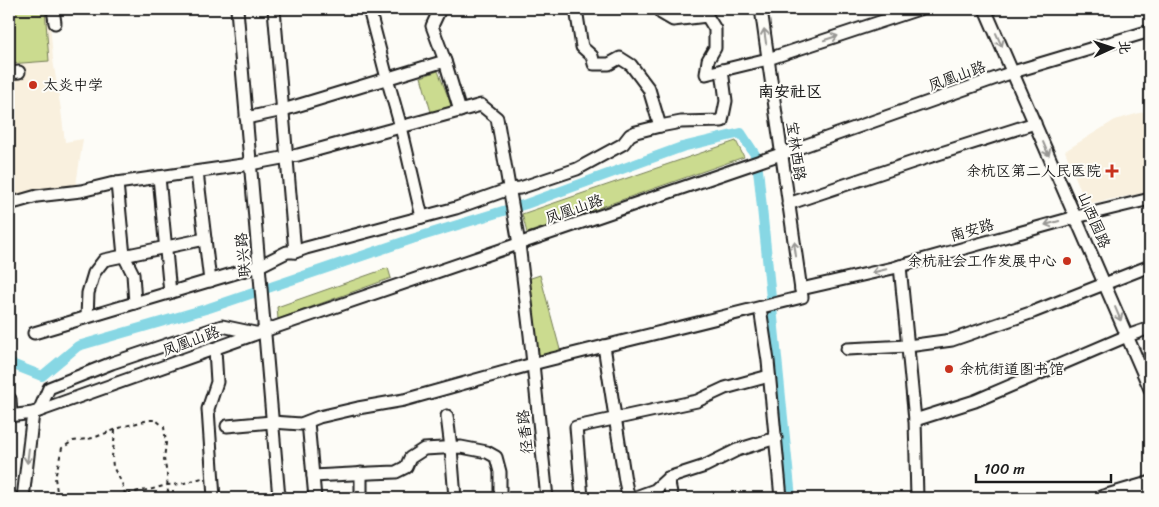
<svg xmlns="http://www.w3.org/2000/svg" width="1159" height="507" font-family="Sriracha,'LXGW WenKai TC',sans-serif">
	<rect width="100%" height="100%" fill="#fdfcf7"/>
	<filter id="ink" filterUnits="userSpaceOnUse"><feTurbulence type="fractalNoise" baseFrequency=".02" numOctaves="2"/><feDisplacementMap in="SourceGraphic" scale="10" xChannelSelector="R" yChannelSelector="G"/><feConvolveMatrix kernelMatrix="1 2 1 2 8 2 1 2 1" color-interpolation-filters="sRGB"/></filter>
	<g filter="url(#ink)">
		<g fill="#f9f0de">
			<polygon points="9,9 49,9 53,60 61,110 65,142 83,139 76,185 9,196"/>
			<polygon points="1150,110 1150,192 1086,204 1065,151 1115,120"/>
		</g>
		<g fill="#cbdb8f" stroke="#747c56">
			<polygon points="9,9 45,9 49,61 9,64"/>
			<polygon points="438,71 452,107 431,112 421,77"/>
			<polygon points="736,141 744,157 527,233 522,214"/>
			<polygon points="388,268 391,278 278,319 277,307"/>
			<polygon points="540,275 562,357 540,362 528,279"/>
		</g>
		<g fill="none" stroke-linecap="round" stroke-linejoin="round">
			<polyline stroke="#87d7e4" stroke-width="10" points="9,363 42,376 78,346 209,308 412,239 526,204 682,147 741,133 756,156 759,178 791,498"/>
			<defs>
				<g id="minor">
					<polyline points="53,9 55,23"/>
					<polyline points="237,9 279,498"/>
					<polyline points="274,9 295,252"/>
					<polyline points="369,9 387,78 401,127 422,217"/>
					<polyline points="440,9 432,26 445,61"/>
					<polyline points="576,9 582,47 592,56 594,64 609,64 620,58 631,65 649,89 660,126"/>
					<polyline points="660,9 661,13 673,20 707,16 715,29 715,48 708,60 706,74 768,59 919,9"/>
					<polyline points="985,9 1150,389"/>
					<polyline points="9,73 19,72"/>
					<polyline points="246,118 283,110 445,61 460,111"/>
					<polyline points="197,172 205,239"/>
					<polyline points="159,177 170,293"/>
					<polyline points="117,183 124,256 133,274 135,303"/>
					<polyline points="9,204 37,196 81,191 110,184 250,164 298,155 481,105 497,118 519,244 530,335 547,498"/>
					<polyline points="788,204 910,163 1035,123"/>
					<polyline points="900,266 915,420 917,498"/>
					<polyline points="801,289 893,268 1076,217 1150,199"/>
					<polyline points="760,308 768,361 781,498"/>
					<polyline points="87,317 88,293 94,273 104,260 205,239 210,281"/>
					<polyline points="34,333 259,266 287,252 295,252 306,248 456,208 509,189 520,188 577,169 623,144 630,135 636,132 660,126 681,122 722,121 726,101 722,70"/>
					<polyline points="604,346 625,481 628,495 631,498"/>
					<polyline points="847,349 908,346 952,340 1033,312 1150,266"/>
					<polyline points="9,398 10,399 11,416"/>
					<polyline points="39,411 49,388 112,363 222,326 255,333"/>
					<polyline points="9,416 33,413 264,331 781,154 1013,72 1150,31"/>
					<polyline points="447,416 451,448 455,498"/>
					<polyline points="915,420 975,401 1127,336 1150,328"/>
					<polyline points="308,422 315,498"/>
					<polyline points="227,426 272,422 301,424 319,417 358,408 404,400 540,362 802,297 761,9"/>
					<polyline points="313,476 371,473 396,472 406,467 410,458 424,449 461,447 487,452 496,457 500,472 500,498"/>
					<polyline points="668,478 672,498"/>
					<polyline points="23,498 33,413"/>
					<polyline points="214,498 208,409 217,382 215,349"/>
					<polyline points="361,498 361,473"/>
					<polyline points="582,498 576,427 697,401 725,388 769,376"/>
					<polyline points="633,498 655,490 668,478 705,466 737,450 776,438"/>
				</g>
				<polyline id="major" points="1102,498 1150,484"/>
			</defs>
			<use href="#minor" stroke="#1c1c1c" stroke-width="15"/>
			<use href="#major" stroke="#1c1c1c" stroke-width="18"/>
			<g stroke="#1c1c1c" stroke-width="2" stroke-dasharray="4 4" stroke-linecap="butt">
				<polyline points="115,430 114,443 112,456 113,467 122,483 125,494"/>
				<polyline points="58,498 55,478 62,448 73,441 93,438 125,426 149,420 156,420 164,427 166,443 164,459 167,474 168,498"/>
				<polyline points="112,498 139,491 149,490 167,485 181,484 202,478"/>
			</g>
			<use href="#minor" stroke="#fdfcf7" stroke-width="11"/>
			<use href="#major" stroke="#fdfcf7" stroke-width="14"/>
		</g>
		<defs><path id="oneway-shaft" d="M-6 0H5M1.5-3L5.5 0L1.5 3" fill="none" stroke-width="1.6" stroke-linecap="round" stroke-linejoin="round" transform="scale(1.25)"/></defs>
		<g stroke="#989794">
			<use href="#oneway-shaft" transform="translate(765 36) rotate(-98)"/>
			<use href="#oneway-shaft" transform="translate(831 38) rotate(-18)"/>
			<use href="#oneway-shaft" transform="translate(999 40) rotate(66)"/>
			<use href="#oneway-shaft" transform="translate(1046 149) rotate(67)"/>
			<use href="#oneway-shaft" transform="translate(1052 223) rotate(164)"/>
			<use href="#oneway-shaft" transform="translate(795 249) rotate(-98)"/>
			<use href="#oneway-shaft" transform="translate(879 271) rotate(167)"/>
			<use href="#oneway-shaft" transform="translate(1118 314) rotate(67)"/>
			<use href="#oneway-shaft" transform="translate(28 456) rotate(97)"/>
		</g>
	</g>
	<g fill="#c8321e" stroke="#fdfcf7" stroke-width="2">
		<circle cx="33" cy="85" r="5"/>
		<path d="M1109.5 163.5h5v5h5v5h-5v5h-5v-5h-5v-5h5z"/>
		<circle cx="1067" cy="261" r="5"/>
		<circle cx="949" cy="369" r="5"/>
	</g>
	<g text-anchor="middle" stroke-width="4" stroke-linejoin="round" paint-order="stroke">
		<g font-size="15" fill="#1c1c1c" stroke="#fdfcf7">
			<text transform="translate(957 76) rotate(-20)" y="5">凤凰山路</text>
			<text transform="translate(796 151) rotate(82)" y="5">宝林西路</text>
			<text transform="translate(574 209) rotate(-19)" y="5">凤凰山路</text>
			<text transform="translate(1094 220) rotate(67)" y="5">山西园路</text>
			<text transform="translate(972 230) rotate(-16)" y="5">南安路</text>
			<text transform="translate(243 255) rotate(-95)" y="5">联兴路</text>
			<text transform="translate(191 341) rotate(-20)" y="5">凤凰山路</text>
			<text transform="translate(525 432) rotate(-96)" y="5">径香路</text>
		</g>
		<g font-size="15" fill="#1c1c1c" stroke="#fdfcf7" text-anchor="start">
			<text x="43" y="90">太炎中学</text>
			<text x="1101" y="176" text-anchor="end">余杭区第二人民医院</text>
			<text x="1057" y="266" text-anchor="end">余杭社会工作发展中心</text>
			<text x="959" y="374">余杭街道图书馆</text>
		</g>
		<g font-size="16" font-weight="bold" fill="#1c1c1c" stroke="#fdfcf7">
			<text x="790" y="97">南安社区</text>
		</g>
	</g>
	<rect width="1159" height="507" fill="none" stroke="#fdfcf7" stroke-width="30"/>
	<rect x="15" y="15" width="1129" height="477" fill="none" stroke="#1c1c1c" stroke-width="2" filter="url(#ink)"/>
	<g transform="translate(1112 48) rotate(87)" stroke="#fdfcf7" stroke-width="4" paint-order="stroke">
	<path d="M0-4L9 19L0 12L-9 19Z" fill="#1c1c1c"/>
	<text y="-8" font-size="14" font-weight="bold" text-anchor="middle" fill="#1c1c1c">北</text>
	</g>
	<path d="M976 474v8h135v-8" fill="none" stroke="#1c1c1c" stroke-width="2.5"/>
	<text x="984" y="474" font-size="15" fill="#1c1c1c" stroke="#fdfcf7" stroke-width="4" paint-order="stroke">100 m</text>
</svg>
